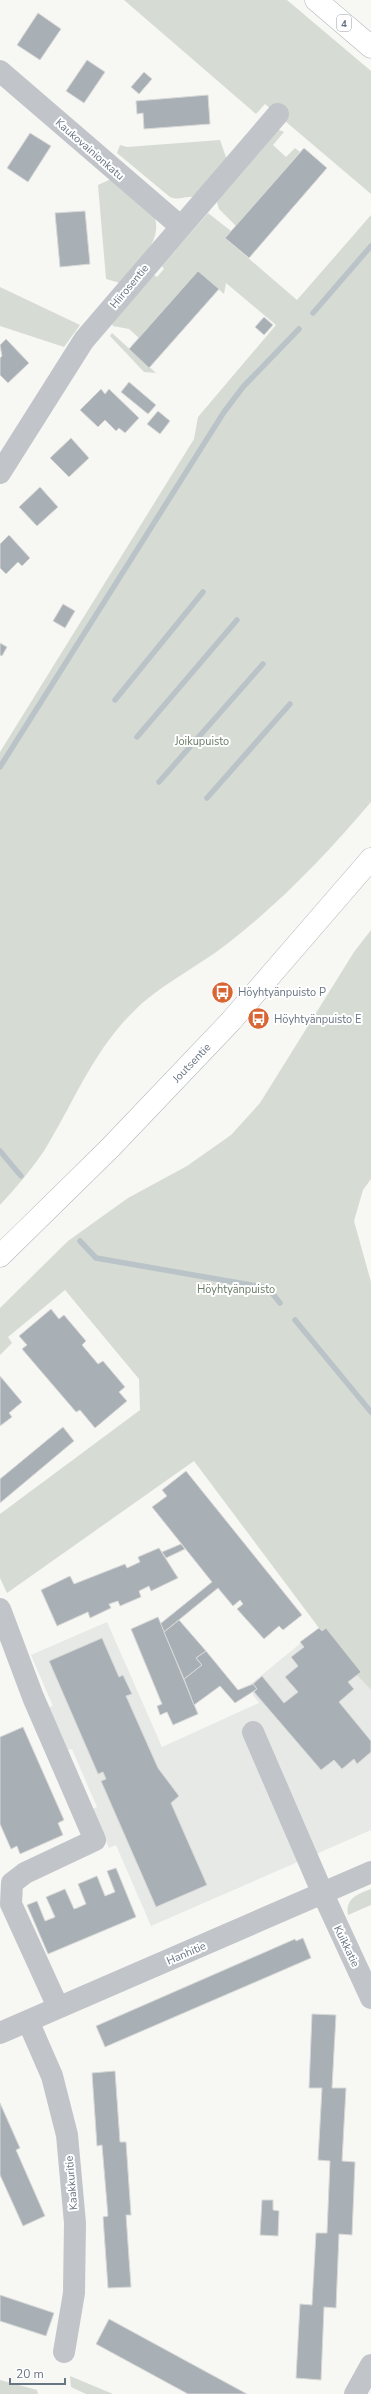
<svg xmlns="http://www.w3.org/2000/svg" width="371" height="2394" font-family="'Nunito Sans',sans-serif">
	<rect width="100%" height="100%" fill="#f7f7f4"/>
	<polygon fill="#e7e9e7" points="107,1622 162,1747 259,1703 253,1695 251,1684 319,1628 322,1631 326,1628 361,1672 358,1675 371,1690 371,1830 151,1926 116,1845 109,1848 93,1809 97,1807 72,1749 67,1750 49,1707 53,1706 31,1655"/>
	<g fill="#d6dcd4">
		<polygon points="124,0 287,0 371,71 371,194 265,104 256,114"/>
		<polygon points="277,129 284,132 273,145 286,157 295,148 300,152 236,226 219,209 216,199"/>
		<path d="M 220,140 L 227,160 L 195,197 C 186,196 178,201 170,197 L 117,153 L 120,145 L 127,147 Z"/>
		<path d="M 109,180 L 114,180 C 124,189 144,202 152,212 C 168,238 135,266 120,283 L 106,279 L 98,185 Z"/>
		<path d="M 208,213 L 231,231 L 225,238 L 297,300 L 371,215 L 371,802 C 327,854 281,902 227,944 C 197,967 160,985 134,1011 C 93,1051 73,1104 44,1151 C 31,1170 16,1188 0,1205 L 0,752 L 194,439 L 198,417 L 276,325 L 226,283 L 224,294 L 198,271 L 139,338 L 129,329 L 113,326 L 111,321 L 154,275 L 157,277 L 164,269 L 162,266 Z"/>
		<polygon points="0,287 80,325 64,347 0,326"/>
		<polygon points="112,333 156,373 144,372 110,336"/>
		<polygon points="371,930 371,1179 363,1190 354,1221 371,1282 371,1690 357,1675 361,1672 326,1629 322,1631 319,1628 194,1461 7,1593 0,1578 0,1514 140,1410 139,1379 65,1290 8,1337 12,1343 0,1355 0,1308 68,1241 128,1198 187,1166 231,1135 260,1103 354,952"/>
		<path d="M 371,1889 L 371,1905 L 348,1915 C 345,1898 358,1894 371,1889 Z"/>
		<polygon points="70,2376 113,2394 86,2394 71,2387"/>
		<polygon points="0,2380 37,2390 38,2394 0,2394"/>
	</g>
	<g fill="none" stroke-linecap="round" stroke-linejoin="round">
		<g stroke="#bac3c8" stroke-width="5.5">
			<polyline points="313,313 371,246"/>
			<polyline points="115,700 203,592"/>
			<polyline points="137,737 237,620"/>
			<polyline points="0,767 224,412 243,387 299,329"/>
			<polyline points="159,782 263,664"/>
			<polyline points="207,798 290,704"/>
			<polyline points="0,1151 21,1176"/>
			<polyline points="80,1241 96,1258 268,1288 280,1303"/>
			<polyline points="295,1320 371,1412"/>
		</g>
	</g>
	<g fill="#a8afb5" stroke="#d8d9d7">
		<polygon points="38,13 61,29 40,60 17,45"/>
		<polygon points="87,60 105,72 84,103 66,91"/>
		<polygon points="144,72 152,79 139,94 131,87"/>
		<polygon points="208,95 210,124 144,129 143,113 137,114 136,101"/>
		<polygon points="30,133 51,146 28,182 7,168"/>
		<polygon points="304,148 327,168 249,258 225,238"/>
		<polygon points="85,211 90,264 60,267 55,213"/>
		<polygon points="198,271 219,289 149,368 129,349"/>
		<polygon points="264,317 273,325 264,335 255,327"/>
		<polygon points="6,339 29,363 8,383 0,375 0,358 2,356 0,345"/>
		<polygon points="129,382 156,405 148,414 121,392"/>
		<polygon points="101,389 105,394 109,389 139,418 125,433 119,428 116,431 105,420 98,427 80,410"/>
		<polygon points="158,411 170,421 160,434 147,424"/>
		<polygon points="71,438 89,458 69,477 50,458"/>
		<polygon points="40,487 58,507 37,526 19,507"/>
		<polygon points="9,535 30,558 22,566 18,562 6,574 0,568 0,544"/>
		<polygon points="63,604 75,611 65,628 53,621"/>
		<polygon points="0,643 7,647 2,656 0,655"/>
		<polygon points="51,1309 59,1319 64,1315 86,1341 82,1345 98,1364 103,1361 125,1387 119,1392 127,1401 95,1428 80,1410 76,1412 22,1349 27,1345 19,1336"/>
		<polygon points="0,1376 22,1402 9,1413 12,1417 0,1426"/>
		<polygon points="63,1427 74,1441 0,1503 0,1479"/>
		<polygon points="186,1471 302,1615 283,1630 279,1626 264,1639 237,1609 243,1604 240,1600 233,1606 218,1588 164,1632 160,1624 212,1582 152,1507 167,1496 162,1490"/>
		<polygon points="181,1544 185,1549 166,1558 162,1552"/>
		<polygon points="159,1548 178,1578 151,1591 149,1586 139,1591 141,1597 120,1606 118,1601 109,1604 111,1608 90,1618 88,1612 57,1626 41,1590 70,1576 74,1584 125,1564 127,1568 140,1562 138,1557"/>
		<polygon points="158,1617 198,1714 173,1725 167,1712 160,1715 157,1706 162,1704 131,1629"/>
		<polygon points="179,1620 206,1651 196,1658 202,1665 184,1679 164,1632"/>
		<polygon points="319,1628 322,1631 326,1628 361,1672 348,1682 354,1689 339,1702 371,1741 371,1752 357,1764 354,1759 342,1769 334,1760 321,1770 254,1692 257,1689 253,1684 262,1676 284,1703 298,1692 285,1677 298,1666 291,1657 304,1647 300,1642"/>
		<polygon points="102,1638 119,1677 123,1675 132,1694 126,1696 158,1768 179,1796 171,1803 207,1885 156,1907 101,1781 106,1779 103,1772 98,1774 49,1661"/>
		<polygon points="206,1651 238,1690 253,1684 257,1689 235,1703 220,1686 194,1705 184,1679 202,1665 196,1658"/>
		<polygon points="23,1727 64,1820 58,1823 63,1835 20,1854 17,1846 11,1849 0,1824 0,1737"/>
		<polygon points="116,1868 136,1917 48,1954 27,1905 37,1901 45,1921 53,1918 55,1917 46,1897 65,1889 74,1909 77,1908 86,1904 78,1884 97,1876 105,1896 115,1892 107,1871"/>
		<polygon points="303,1938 311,1958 105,2047 96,2026 295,1939 296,1941"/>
		<polygon points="312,2014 336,2015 332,2088 346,2088 342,2161 355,2162 352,2235 339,2234 336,2308 324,2307 321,2380 296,2378 300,2304 312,2305 316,2233 327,2233 330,2161 318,2160 322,2088 309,2088"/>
		<polygon points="115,2071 120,2142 126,2142 131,2215 126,2215 131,2287 108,2288 103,2217 108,2216 102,2145 97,2146 92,2073"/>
		<polygon points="0,2103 20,2148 16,2150 45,2216 23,2226 0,2175"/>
		<polygon points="262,2200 273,2200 273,2210 279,2211 278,2236 260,2235"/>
		<polygon points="0,2295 54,2313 46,2336 0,2321"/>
		<polygon points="109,2319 247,2394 188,2394 96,2344"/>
	</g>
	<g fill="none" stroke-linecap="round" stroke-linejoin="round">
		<defs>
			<g id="major">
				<path id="s1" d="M 0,1256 L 110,1148 L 231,1021 L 371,859"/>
			</g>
			<polyline id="highway" points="316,0 371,47"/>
		</defs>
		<use href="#major" stroke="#b4b8bc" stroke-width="23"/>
		<use href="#highway" stroke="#b4b7ba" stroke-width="23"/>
		<g stroke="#c1c4c8" stroke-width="22">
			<polyline points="0,71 180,226"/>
			<polyline points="0,473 84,340 278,114"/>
			<polyline points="0,1609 33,1697 95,1840 25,1873 12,1883 11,1904 58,2007"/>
			<polyline points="253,1732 323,1894 371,1998"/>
			<polyline points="28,2021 52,2076 67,2135 75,2223 74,2293 64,2352"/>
			<polyline points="0,2033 371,1872"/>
			<polyline points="355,2394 371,2365"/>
		</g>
		<use href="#major" stroke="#fff" stroke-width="22"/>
		<use href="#highway" stroke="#fff" stroke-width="22"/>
	</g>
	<defs>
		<symbol id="bus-disc" viewBox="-11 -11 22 22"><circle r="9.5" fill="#d86533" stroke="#fff"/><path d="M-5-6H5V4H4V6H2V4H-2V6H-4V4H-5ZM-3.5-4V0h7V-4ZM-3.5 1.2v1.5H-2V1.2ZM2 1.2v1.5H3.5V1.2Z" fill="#fff"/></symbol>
	</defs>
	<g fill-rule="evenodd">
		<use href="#bus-disc" x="210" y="980" width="25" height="25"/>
		<use href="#bus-disc" x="246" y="1006" width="25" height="25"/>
	</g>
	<g text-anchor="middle" stroke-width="4" stroke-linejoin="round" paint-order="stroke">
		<rect fill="#fff" stroke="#959ea8" stroke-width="1" x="337" y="15" width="14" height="16" rx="3"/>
		<g font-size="10" font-weight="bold" fill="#687583">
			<text x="344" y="27">4</text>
		</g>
		<g font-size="11" fill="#687583" stroke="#fff">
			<text transform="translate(90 149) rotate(41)" y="4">Kaukovainionkatu</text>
			<text transform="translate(129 286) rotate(-50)" y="4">Hiirosentie</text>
			<text dy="4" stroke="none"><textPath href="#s1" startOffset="272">Joutsentie</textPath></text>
			<text transform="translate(347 1946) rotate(64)" y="4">Kuikkatie</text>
			<text transform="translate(186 1953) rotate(-23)" y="4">Hanhitie</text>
			<text transform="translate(71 2183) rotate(-95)" y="4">Kaakkuritie</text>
		</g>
		<g font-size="11" fill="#697b66" stroke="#fff">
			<text x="202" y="745">Joikupuisto</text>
			<text x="236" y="1293">Höyhtyänpuisto</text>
		</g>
		<g font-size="11" fill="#687583" stroke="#fff" text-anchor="start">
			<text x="238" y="996">Höyhtyänpuisto P</text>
			<text x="274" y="1023">Höyhtyänpuisto E</text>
		</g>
	</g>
	<path d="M10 2378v6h55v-6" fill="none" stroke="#687583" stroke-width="2"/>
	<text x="16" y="2378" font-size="12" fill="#687583" stroke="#ffffff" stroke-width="3" paint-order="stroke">20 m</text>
</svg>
